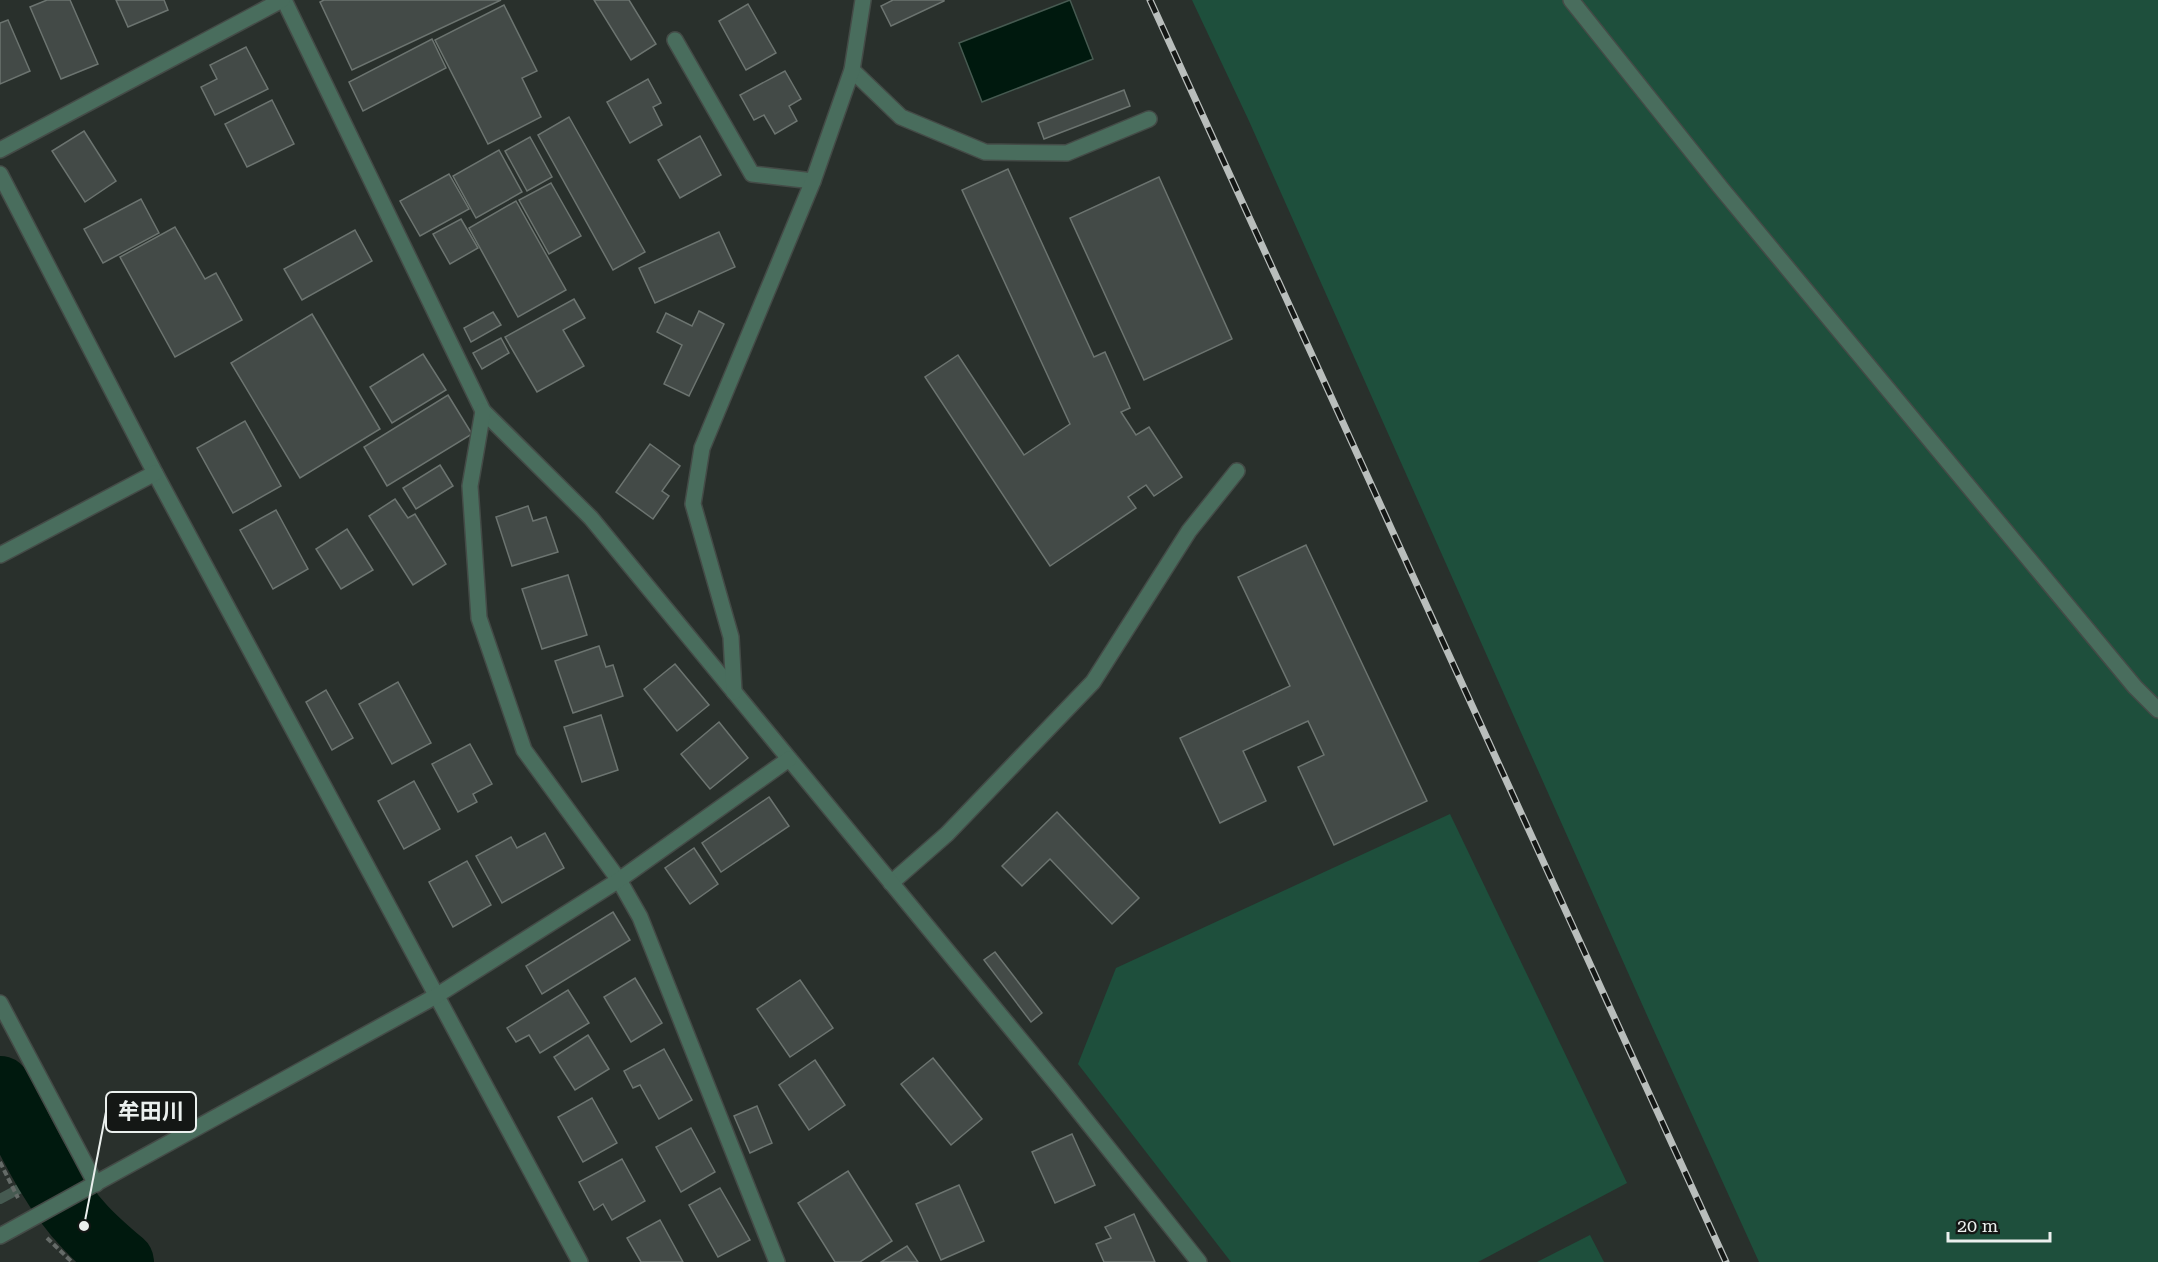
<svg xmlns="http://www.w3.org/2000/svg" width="2158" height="1262" font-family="'Roboto Serif','Noto Sans JP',serif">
	<rect width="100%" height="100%" fill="#29302c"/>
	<g fill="#1e4f3c">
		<polygon points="1192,0 2158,0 2158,1262 1759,1262 1650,1022 1249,121"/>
		<polygon points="1450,814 1627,1183 1478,1262 1231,1262 1078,1064 1116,968"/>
		<polygon points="1590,1235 1604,1262 1537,1262"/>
	</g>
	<polygon fill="#00190e" stroke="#465a51" stroke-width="1.5" points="1070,0 1093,59 982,102 959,43"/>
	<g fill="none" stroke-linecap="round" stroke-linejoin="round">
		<polyline stroke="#465a51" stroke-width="10" points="0,1199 47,1174"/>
		<path stroke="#00190e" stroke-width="62" d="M 0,1087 C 25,1134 48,1188 85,1227 C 97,1240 110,1251 123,1262"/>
	</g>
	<g fill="#434a47" stroke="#6c7470" stroke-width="1.5">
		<polygon points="47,0 70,0 98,64 61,79 30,7"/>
		<polygon points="116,0 164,0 168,10 128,27"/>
		<polygon points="324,0 501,0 352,70 320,2"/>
		<polygon points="594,0 629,0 656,44 631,60"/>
		<polygon points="893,0 944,0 944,1 891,26 881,6"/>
		<polygon points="748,4 776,53 746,70 719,21"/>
		<polygon points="504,5 537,71 522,78 541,117 488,144 435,40"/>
		<polygon points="8,20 30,71 0,84 0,23"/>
		<polygon points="432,39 446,68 363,111 349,82"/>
		<polygon points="246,47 268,89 215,115 201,87 217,79 210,65"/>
		<polygon points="785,71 801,99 789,106 797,121 775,134 764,115 754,120 740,95"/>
		<polygon points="648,79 661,103 653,107 662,125 630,143 607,102"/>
		<polygon points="1124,90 1130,106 1044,139 1038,123"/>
		<polygon points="272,100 294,144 247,167 225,124"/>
		<polygon points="569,117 645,252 613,270 538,135"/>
		<polygon points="84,131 116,181 85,202 52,151"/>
		<polygon points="700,136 721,175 680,198 658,160"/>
		<polygon points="530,137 552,177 527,191 505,151"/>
		<polygon points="499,150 522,192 476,218 453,176"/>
		<polygon points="1008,169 1094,357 1105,352 1130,408 1121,412 1136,435 1149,427 1182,477 1154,496 1146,485 1128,497 1136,508 1050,566 925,377 958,355 1024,455 1070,424 962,190"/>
		<polygon points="449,174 469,209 420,236 400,201"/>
		<polygon points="1159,177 1232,339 1144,380 1070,218"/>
		<polygon points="551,183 581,236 549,254 519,200"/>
		<polygon points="141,199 159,233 103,263 84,229"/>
		<polygon points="516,201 566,290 518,317 469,228"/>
		<polygon points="461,219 478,248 450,264 433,234"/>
		<polygon points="175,227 205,279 216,273 242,320 175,357 120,257"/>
		<polygon points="355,230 372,261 302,300 284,269"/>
		<polygon points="719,232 735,267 655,303 639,268"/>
		<polygon points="574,299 585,318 563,330 584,366 537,392 505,337"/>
		<polygon points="699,311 724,324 689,396 664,384 682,345 657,332 666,313 692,326"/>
		<polygon points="493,312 501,325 471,342 464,328"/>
		<polygon points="312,314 380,429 300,478 231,363"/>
		<polygon points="501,338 509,353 482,369 473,353"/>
		<polygon points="423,354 446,390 392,423 370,387"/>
		<polygon points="448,395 472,434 387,486 364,447"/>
		<polygon points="245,421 281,486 233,513 197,448"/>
		<polygon points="650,444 680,466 662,491 669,496 653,519 616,492"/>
		<polygon points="440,465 453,486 416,509 403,488"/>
		<polygon points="395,499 408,518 415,514 446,564 413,585 369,516"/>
		<polygon points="528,506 533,521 546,517 558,552 512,566 496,517"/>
		<polygon points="276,510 308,569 273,589 240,530"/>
		<polygon points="347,529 373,570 341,589 316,549"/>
		<polygon points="1306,545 1427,801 1334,845 1298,767 1324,755 1308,721 1243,751 1266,801 1220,823 1180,738 1290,686 1238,577"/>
		<polygon points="568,575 587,635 542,649 522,589"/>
		<polygon points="599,646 606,667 613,665 623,696 573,713 555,661"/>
		<polygon points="675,664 709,705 677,731 644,689"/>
		<polygon points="398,682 431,743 392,764 359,704"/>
		<polygon points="326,690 353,738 332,750 306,702"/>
		<polygon points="601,715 618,770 582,782 564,727"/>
		<polygon points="719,722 748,758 710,789 681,754"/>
		<polygon points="470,744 492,784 473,794 477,802 458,812 432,764"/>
		<polygon points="414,781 440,829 404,849 378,801"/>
		<polygon points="769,797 789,826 721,872 702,843"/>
		<polygon points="1057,812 1139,898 1112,924 1050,859 1022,886 1002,866"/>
		<polygon points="545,833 564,868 502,903 476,856 511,837 517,848"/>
		<polygon points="694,848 718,884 690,904 665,868"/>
		<polygon points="467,861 491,905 453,927 429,882"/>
		<polygon points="613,912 630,940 542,994 526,966"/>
		<polygon points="995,952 1042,1013 1031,1022 984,960"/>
		<polygon points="635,978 662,1023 631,1042 604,997"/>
		<polygon points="800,980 833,1028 790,1057 757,1009"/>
		<polygon points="568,990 589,1023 540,1053 529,1035 516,1042 507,1028"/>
		<polygon points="588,1035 609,1069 575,1090 554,1057"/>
		<polygon points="664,1049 692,1100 659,1119 640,1085 633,1088 624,1071"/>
		<polygon points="933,1058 982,1119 951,1145 901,1084"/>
		<polygon points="815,1060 845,1105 809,1130 779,1085"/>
		<polygon points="592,1098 617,1143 583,1162 558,1117"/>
		<polygon points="757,1106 772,1143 750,1153 734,1116"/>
		<polygon points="691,1128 715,1172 681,1192 656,1147"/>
		<polygon points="1072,1134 1095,1185 1055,1203 1032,1152"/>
		<polygon points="622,1159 645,1201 612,1220 603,1204 594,1210 579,1182"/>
		<polygon points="848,1171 892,1241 860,1262 835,1262 798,1203"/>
		<polygon points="959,1185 984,1241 941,1260 916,1204"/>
		<polygon points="720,1188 750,1240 718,1257 689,1205"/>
		<polygon points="1134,1214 1155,1262 1104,1262 1096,1244 1111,1238 1105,1227"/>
		<polygon points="660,1220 683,1262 641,1262 627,1238"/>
		<polygon points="907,1246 918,1262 881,1262"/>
	</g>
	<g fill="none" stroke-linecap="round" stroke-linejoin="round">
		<defs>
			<g id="service">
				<polyline points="675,40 752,174 813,181"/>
				<polyline points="852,70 901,117 985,152 1067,153 1149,119"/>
				<polyline points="891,883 947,834 1093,682 1189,531 1237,471"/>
			</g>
			<g id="minor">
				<polyline points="284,0 483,411 591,518 1061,1089 1199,1262"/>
				<polyline points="1571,0 1721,188 2135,687 2158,710"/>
				<polyline points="0,150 282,0"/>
				<polyline points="0,174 155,473 580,1262"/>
				<polyline points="483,411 470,486 479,618 524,750 619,880 640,917 777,1262"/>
				<polyline points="0,555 155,473"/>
				<polyline points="734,692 731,637 693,504 702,448 813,181 852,70 863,0"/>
				<polyline points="0,1003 96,1184"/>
				<polyline points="0,1236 436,996 619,880 789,759"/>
			</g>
		</defs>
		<use href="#service" stroke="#444b47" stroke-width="18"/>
		<use href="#minor" stroke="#444b47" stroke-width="18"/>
		<g stroke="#656b68" stroke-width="4" stroke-dasharray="6 3" stroke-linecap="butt">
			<polyline points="0,1162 18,1198"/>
			<polyline points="47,1238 72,1262"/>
		</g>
		<use href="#service" stroke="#496d5d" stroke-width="15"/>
		<use href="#minor" stroke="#496d5d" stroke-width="15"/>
		<defs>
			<polyline id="rail" points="1150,0 1726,1262"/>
		</defs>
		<use href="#rail" stroke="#b9bebc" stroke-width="7"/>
		<use href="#rail" stroke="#141715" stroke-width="4.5" stroke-dasharray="14" stroke-linecap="butt"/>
	</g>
	<path fill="none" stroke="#ebf0ee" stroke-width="2" d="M84 1226L106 1112"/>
	<circle fill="#ebf0ee" stroke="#141715" stroke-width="2" cx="84" cy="1226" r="6"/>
	<rect fill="#141715" stroke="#ebf0ee" stroke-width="2" x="106" y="1092" width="90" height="40" rx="6"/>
	<g font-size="22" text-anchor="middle" font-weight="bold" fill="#ebf0ee">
		<text x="151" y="1119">牟田川</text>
	</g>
	<path d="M1948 1232v9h102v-9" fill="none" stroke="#ebf0ee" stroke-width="3"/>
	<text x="1957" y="1232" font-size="18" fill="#ebf0ee" stroke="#141715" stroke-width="4.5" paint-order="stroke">20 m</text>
</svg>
